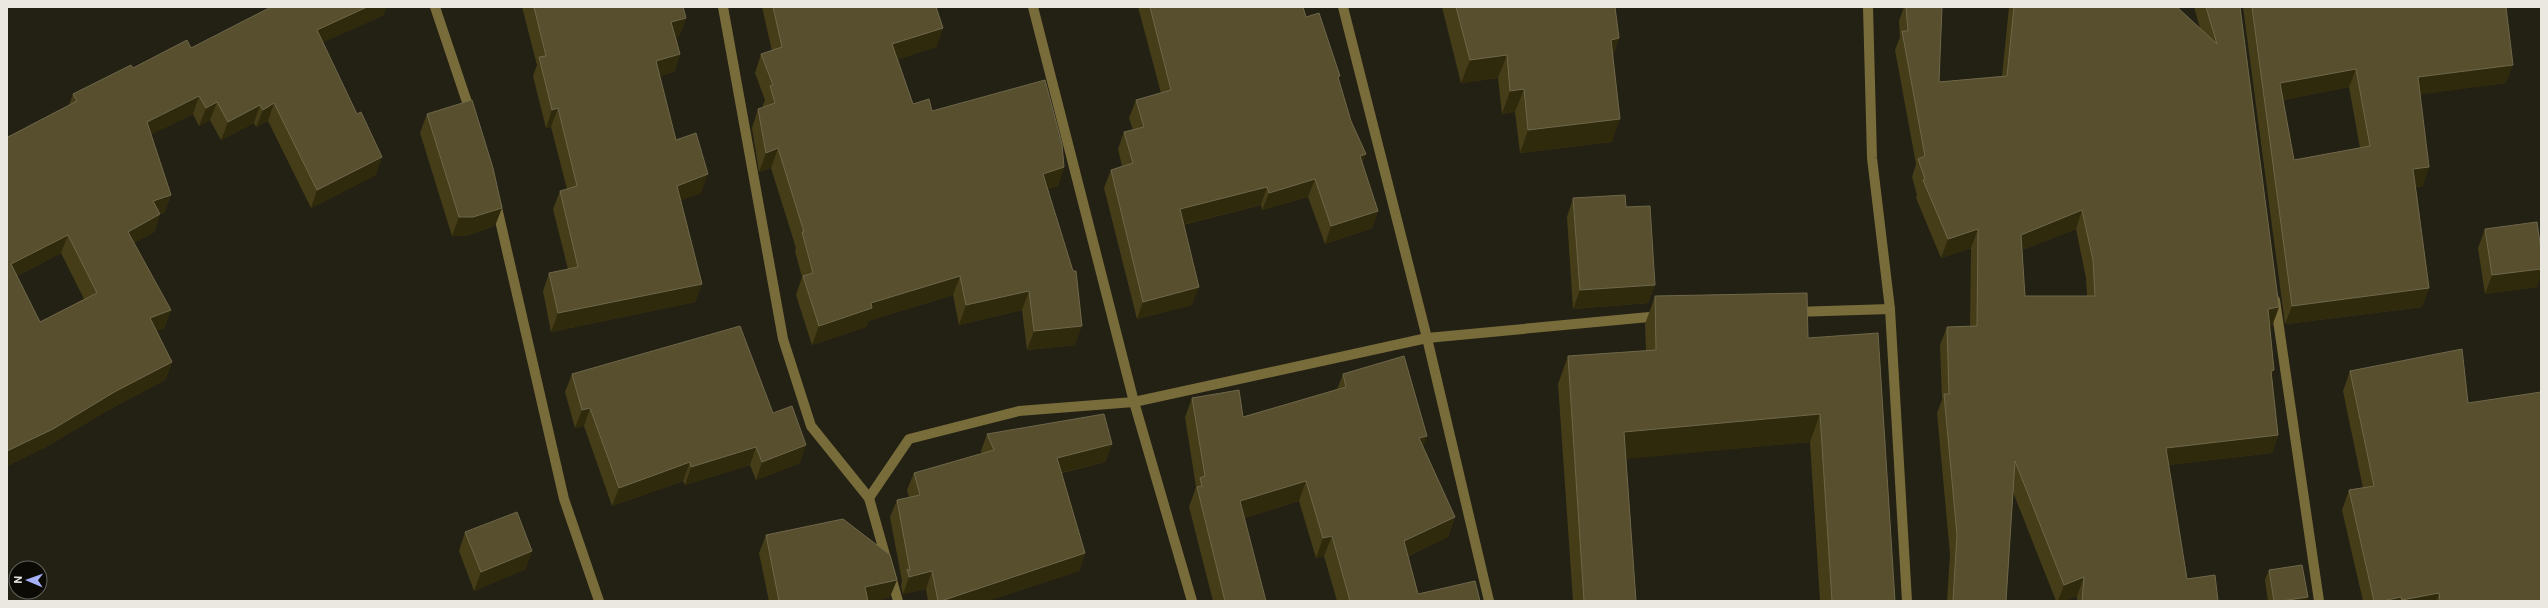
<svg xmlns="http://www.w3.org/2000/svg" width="2548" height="608" font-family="Roboto,sans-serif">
	<rect width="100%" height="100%" fill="#232014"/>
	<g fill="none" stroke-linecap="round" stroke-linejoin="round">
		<g stroke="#786c3b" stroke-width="10">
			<polyline points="435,7 471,114"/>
			<polyline points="723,7 783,339 811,426 869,498 898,601"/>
			<polyline points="1033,7 1134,402 1192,601"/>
			<polyline points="1343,7 1427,338 1489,601"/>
			<polyline points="1868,7 1872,158 1890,309 1907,601"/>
			<polyline points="496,203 564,499 599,601"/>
			<polyline points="2275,300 2319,601"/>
			<polyline points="1794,312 1890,309"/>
			<polyline points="869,498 909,439 1019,411 1134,402 1427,338 1660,316"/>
		</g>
	</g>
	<g fill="#453d18" fill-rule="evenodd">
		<polygon points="522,7 683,7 686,18 679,36 676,37 680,54 674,72 660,76 676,140 701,193 681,200 702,284 695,302 551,332 543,291 549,273 568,269 553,209 560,191 567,189 551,127 546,128 533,76 537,65"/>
		<polygon points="762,7 936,7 943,28 936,47 898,59 913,104 932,111 1064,167 1058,186 1048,189 1075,345 1027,350 1022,310 959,325 953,295 868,321 866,327 812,345 796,295 802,277 795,251 796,248 771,168 759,172 752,128 758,109 763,107 763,105 765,100 755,73 761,54 772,51"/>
		<polygon points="1138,7 1303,7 1306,17 1339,80 1362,164 1378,211 1372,228 1325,244 1308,197 1262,210 1261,205 1183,225 1192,305 1137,319 1104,188 1111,170 1122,166 1118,149 1124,132 1133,130 1129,118 1136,100 1161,93"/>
		<polygon points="1442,7 1615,7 1619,38 1613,55 1612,142 1520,153 1515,112 1502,114 1498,78 1461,83"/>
		<path d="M 1904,7 L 1942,7 L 1939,82 L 2002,76 L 2009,7 L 2177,7 L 2200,28 L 2194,7 L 2240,7 L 2279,307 L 2272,326 L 2270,326 L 2272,377 L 2278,435 L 2272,453 L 2168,465 L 2187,579 L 2218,601 L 2077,601 L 2077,596 L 2064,601 L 2056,601 L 2013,492 L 2006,601 L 1947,601 L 1950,554 L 1937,413 L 1942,400 L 1940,345 L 1947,327 L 1970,326 L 1971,248 L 1941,258 L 1916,198 L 1917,195 L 1912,177 L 1916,164 L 1895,50 L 1900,37 L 1899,21 ZM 2076,229 L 2086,278 L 2087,296 L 2025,296 L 2022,250 Z"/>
		<path d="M 2243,7 L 2506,7 L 2506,83 L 2420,94 L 2423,186 L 2416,187 L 2429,288 L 2422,307 L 2285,324 ZM 2349,87 L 2360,148 L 2294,160 L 2283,100 Z"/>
		<path d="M 384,15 L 323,42 L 376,175 L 311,208 L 268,121 L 256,127 L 254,123 L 221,140 L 210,120 L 199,126 L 193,114 L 151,134 L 171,195 L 164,213 L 160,214 L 154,232 L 134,243 L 171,310 L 164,328 L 156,331 L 172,362 L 165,380 L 110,409 L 46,447 L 7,466 L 7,135 L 8,137 L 69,105 L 73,94 L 133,68 L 191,48 ZM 61,253 L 84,299 L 40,322 L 17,276 Z"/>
		<polygon points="427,114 495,226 466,236 452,236 420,133"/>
		<polygon points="1573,198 1626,207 1655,285 1648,303 1573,309 1567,217"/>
		<polygon points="2485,229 2537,287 2485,294 2478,248"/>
		<polygon points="1655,296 1808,338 1895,601 1820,601 1810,442 1626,458 1636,601 1573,601 1558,384 1568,356 1646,351 1645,324"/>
		<polygon points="2350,371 2468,403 2541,601 2363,601 2342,510 2349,490 2363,488 2343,391"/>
		<polygon points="572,374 773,413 800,463 756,480 750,465 685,485 683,481 612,506 584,426 575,428 565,392"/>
		<polygon points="1343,374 1427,436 1423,446 1455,517 1448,537 1408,556 1418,594 1480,601 1337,601 1324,556 1316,558 1299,501 1244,518 1266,601 1213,601 1189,507 1196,487 1185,417 1192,398 1243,417 1337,389"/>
		<polygon points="987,434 1112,444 1105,462 1062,473 1085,553 1079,571 987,601 928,601 926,589 903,594 901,586 902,581 890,517 897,500 909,497 907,490 914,473 982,454 981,451"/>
		<polygon points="465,532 526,569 474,591 459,551"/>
		<polygon points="766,535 890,597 875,601 769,601 759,553"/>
		<polygon points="2269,570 2308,597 2306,601 2268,601 2265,580"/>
	</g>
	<g fill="#302a0d">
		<polygon points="367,7 386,7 384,15 310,48 317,30"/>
		<polygon points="686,18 679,36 665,40 671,22"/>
		<polygon points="943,28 936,47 885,64 892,44"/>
		<polygon points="1619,38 1610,62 1611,40"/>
		<polygon points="680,54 674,72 649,80 656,61"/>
		<polygon points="1507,55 1498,78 1461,83 1470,60"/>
		<polygon points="2513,65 2506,83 2411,96 2418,77"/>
		<polygon points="2356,69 2349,87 2273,102 2280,83"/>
		<polygon points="1524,89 1515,112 1502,114 1510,91"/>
		<polygon points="199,96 193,114 141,140 147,122"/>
		<polygon points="217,102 210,120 199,126 206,108"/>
		<polygon points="274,103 268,121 256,127 263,110"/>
		<polygon points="260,105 254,123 221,140 228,122"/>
		<polygon points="558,108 551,127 546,128 552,110"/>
		<polygon points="1620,119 1612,142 1520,153 1528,130"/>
		<polygon points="778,148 771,168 759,172 766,153"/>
		<polygon points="1366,154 1359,171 1360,156"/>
		<polygon points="382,157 376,175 311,208 317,190"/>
		<polygon points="1064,167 1058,186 1036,193 1043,174"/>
		<polygon points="2429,167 2423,186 2407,188 2413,169"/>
		<polygon points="708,174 701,193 670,204 677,186"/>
		<polygon points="1315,179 1308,197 1262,210 1269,193"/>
		<polygon points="1267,187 1261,205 1173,227 1180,209"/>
		<polygon points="171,195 164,213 160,214 154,232 122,250 128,232 153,201"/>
		<polygon points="502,208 495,226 466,236 452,236 459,217"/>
		<polygon points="2082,210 2076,229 2014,253 2021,235"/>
		<polygon points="1378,211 1372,228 1325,244 1331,226"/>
		<polygon points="1978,229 1971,248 1941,258 1948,239"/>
		<polygon points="68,235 61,253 7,281 11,264"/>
		<polygon points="2541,269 2541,275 2537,287 2485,294 2492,275"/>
		<polygon points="960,276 953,295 868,321 866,327 812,345 819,326 871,303"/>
		<polygon points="702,284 695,302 551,332 558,313"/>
		<polygon points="1655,285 1648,303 1573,309 1580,290"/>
		<polygon points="1199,287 1192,305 1137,319 1143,302"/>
		<polygon points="2429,288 2422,307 2285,324 2292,306"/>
		<polygon points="1029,291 1022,310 959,325 966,305"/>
		<polygon points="2279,307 2272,326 2261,327 2268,309"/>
		<polygon points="171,310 164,328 144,336 150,318"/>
		<polygon points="1082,326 1075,345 1027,350 1034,331"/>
		<polygon points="172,362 165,380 110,409 46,447 7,466 7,451 116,391"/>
		<polygon points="2274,370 2267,389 2271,371"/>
		<polygon points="590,408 584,426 575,428 582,410"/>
		<polygon points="1820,414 1810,442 1615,460 1624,432"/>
		<polygon points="2278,435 2272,453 2159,466 2166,448"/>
		<polygon points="1427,436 1420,456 1419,438"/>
		<polygon points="1112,444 1105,462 1051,475 1057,458"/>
		<polygon points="806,445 800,463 756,480 762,462"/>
		<polygon points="756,447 750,465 685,485 691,467"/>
		<polygon points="690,462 683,481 612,506 619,488"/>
		<polygon points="1306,481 1299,501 1233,521 1240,501"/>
		<polygon points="1455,517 1448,537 1396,561 1404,541"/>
		<polygon points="1332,536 1324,556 1316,558 1323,538"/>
		<polygon points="532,551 526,569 474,591 481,572"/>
		<polygon points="1085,553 1079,571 987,601 941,601"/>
		<polygon points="932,571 926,589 903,594 909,577"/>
		<polygon points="2084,577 2077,596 2064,601 2058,601 2064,585"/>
		<polygon points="897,580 890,597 875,601 860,601 865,587"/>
		<polygon points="2439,593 2436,601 2401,601 2402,600"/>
		<polygon points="2308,597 2306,601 2281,601"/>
		<polygon points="2401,597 2400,601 2383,601"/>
	</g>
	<g fill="#574f2e" stroke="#6e674a" fill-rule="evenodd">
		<path d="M 271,7 L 367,7 L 317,30 L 357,114 L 361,112 L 382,157 L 317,190 L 274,103 L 263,110 L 260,105 L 228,122 L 217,102 L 206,108 L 199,96 L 147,122 L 171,195 L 153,201 L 160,214 L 128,232 L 171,310 L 150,318 L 172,362 L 116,391 L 53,429 L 7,451 L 7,135 L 8,137 L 77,101 L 73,94 L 131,65 L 133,68 L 187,40 L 191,48 ZM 68,235 L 97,293 L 40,322 L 11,264 Z"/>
		<polygon points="534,7 683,7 686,18 671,22 680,54 656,61 676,140 696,133 708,174 677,186 702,284 558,313 549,273 578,267 560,191 577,186 558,108 552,110 539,57 546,56"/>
		<polygon points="773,7 936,7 943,28 892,44 913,104 929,99 932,111 1045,80 1062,144 1064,167 1043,174 1073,271 1076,271 1082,326 1034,331 1029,291 966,305 960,276 871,303 872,308 819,326 803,276 813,273 802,232 804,232 778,148 766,153 758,109 775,103 770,86 773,85 761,54 782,47"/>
		<polygon points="1150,7 1303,7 1306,17 1319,13 1340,76 1338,77 1351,121 1366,154 1360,156 1378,211 1331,226 1315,179 1269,193 1267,187 1180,209 1199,287 1143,302 1111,170 1133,163 1124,132 1144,127 1136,100 1171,90"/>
		<polygon points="1456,7 1615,7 1619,38 1611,40 1620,119 1528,130 1524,89 1510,91 1507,55 1470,60"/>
		<path d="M 1906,7 L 1942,7 L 1939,82 L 2007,76 L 2014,7 L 2177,7 L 2217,44 L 2206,7 L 2240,7 L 2279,307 L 2268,309 L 2274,370 L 2271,371 L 2278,435 L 2166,448 L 2187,579 L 2215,575 L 2218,601 L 2082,601 L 2084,577 L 2064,585 L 2015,461 L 2006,601 L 1953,601 L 1957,535 L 1944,394 L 1949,394 L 1947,327 L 1977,326 L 1978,229 L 1948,239 L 1923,180 L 1925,179 L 1918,159 L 1925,156 L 1902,31 L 1908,31 ZM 2082,210 L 2093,260 L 2095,296 L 2025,296 L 2021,235 Z"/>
		<path d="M 2252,7 L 2506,7 L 2513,65 L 2418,77 L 2429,167 L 2413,169 L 2429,288 L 2292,306 ZM 2356,69 L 2370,146 L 2294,160 L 2280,83 Z"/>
		<polygon points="472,100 493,168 502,208 473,217 459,217 427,114"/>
		<polygon points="1625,195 1626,207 1650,206 1655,285 1580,290 1573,198"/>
		<polygon points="2537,222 2541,250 2541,269 2492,275 2485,229"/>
		<polygon points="1807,293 1808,338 1878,333 1895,601 1832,601 1820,414 1624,432 1636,601 1584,601 1568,356 1656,350 1655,296"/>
		<polygon points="740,326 773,413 792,406 806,445 762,462 756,447 691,467 690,462 619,488 590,408 582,410 572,374"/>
		<polygon points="2462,349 2468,403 2541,392 2541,601 2440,601 2439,593 2402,600 2401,597 2383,601 2374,601 2349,490 2374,486 2350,371"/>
		<polygon points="1404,356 1427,436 1419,438 1455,517 1404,541 1418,594 1475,581 1480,601 1350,601 1332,536 1323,538 1306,481 1240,501 1266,601 1225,601 1197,487 1202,486 1200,478 1205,476 1192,398 1239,390 1243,417 1346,387 1343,374"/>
		<polygon points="1104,414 1112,444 1057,458 1085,553 941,601 938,601 932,571 909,577 907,569 910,571 897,500 920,495 914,473 994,450 987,434"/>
		<polygon points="517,512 532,551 481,572 465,532"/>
		<polygon points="843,519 890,555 897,580 865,587 868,601 779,601 766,535"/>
		<polygon points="2302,565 2308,597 2281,601 2274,601 2269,570"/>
	</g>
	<rect width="2548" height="608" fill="none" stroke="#eae8e0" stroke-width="16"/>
	<g transform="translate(28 580) rotate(272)"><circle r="19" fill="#0b0a05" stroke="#64635d"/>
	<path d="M0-3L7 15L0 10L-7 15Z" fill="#a6b1fc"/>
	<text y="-6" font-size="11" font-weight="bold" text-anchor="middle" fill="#eae8e0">N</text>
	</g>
</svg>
